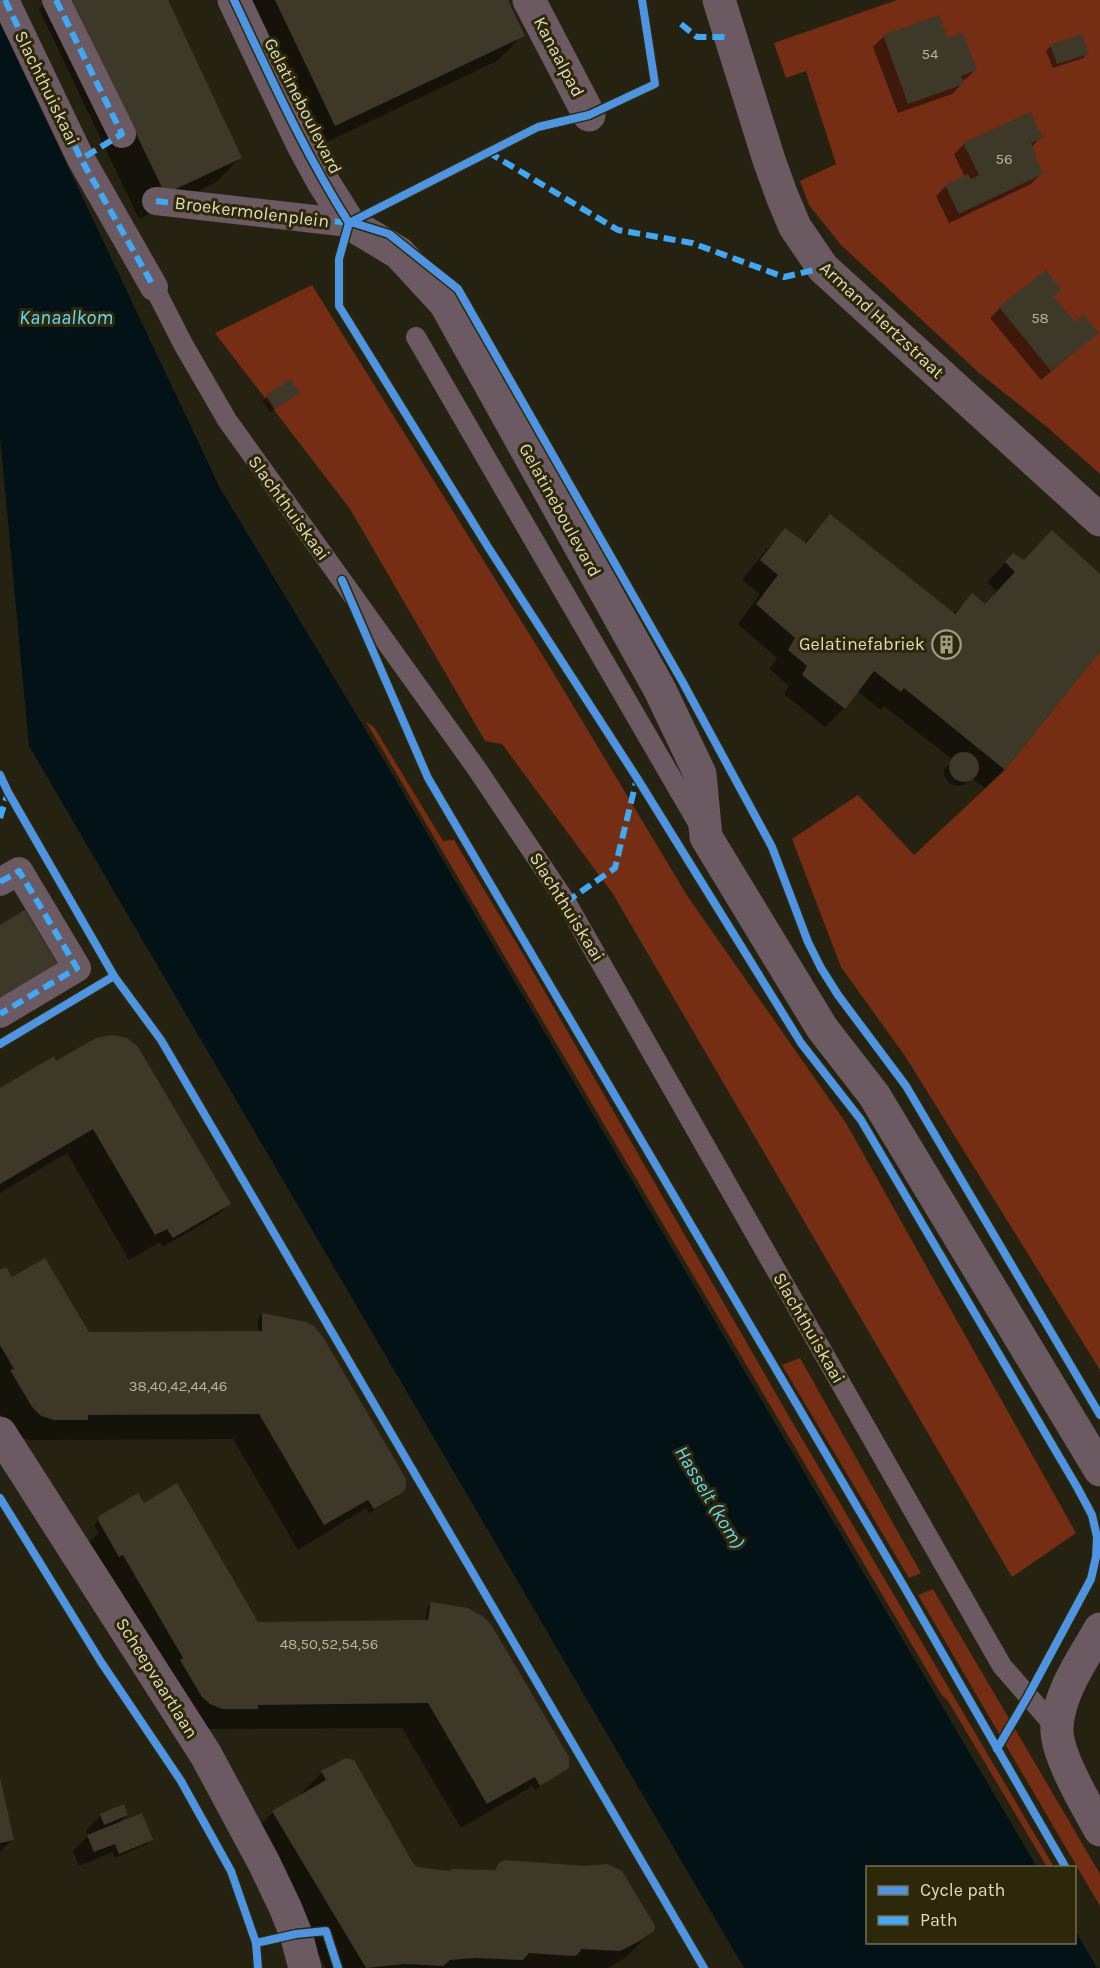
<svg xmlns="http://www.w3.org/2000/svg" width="1100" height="1968" font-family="Karla,sans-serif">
	<rect width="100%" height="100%" fill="#262212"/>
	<g fill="#752d13">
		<polygon points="897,0 1100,0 1100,474 1047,427 978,372 841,245 809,205 800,181 836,164 806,71 786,78 774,43"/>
		<polygon points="312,285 548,664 688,897 846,1123 1076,1533 1012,1577 613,894 502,744 485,741 350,509 215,333"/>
		<polygon points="1100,651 1100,1370 905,1056 841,967 792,839 858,795 914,855 1005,770"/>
		<polygon points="366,722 374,727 443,841 454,840 523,954 794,1425 1054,1867 1047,1867 948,1701 941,1694"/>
		<polygon points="800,1358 921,1573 909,1578 782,1365"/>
		<polygon points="933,1589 1100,1874 1100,1906 918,1595"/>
	</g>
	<polygon fill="#031216" points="0,23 220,488 385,762 1037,1867 868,1868 868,1942 1074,1942 1075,1930 1097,1968 744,1968 29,746 0,436"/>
	<g fill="#0007">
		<polygon points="48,0 166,0 241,157 215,183 139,219 39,9"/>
		<polygon points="238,0 506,0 523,35 497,61 310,150"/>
		<polygon points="938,17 948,40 975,70 966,79 961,81 962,84 952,94 898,113 873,47 883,37"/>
		<polygon points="1051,46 1087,54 1083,58 1053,68 1046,51"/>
		<polygon points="1029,114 1041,137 1031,148 1041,174 1031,184 949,223 936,196 946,186 965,177 954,154 964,144"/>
		<polygon points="1052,297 1075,324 1097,333 1041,380 990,318 1000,308"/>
		<polygon points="267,396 293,397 270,412 263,401"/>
		<polygon points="830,516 953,614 972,595 984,606 997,591 987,582 1013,555 1023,562 1100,576 1100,649 1004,769 985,788 972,778 964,785 956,786 949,783 944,776 944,770 953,760 884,706 881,710 857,691 844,708 825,727 784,694 789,686 770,669 777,658 738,624 760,594 742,580 767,549 786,530 804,543"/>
		<polygon points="56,1063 229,1204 219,1214 163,1247 160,1242 129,1260 67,1153 0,1193 0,1089"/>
		<polygon points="0,1272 10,1277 88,1333 258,1332 258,1319 262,1314 401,1492 396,1497 369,1513 366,1508 298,1550 233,1439 29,1440 15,1435 0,1414"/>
		<polygon points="143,1504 258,1623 425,1622 427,1608 432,1604 566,1768 535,1790 532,1785 526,1790 461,1828 402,1728 197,1729 81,1551 98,1533 94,1525 100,1517"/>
		<polygon points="322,1772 416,1869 451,1872 492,1872 500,1864 651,1932 625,1958 608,1968 326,1968 248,1837 273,1812 297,1798"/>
		<polygon points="0,1780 12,1840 0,1852"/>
		<polygon points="101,1815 127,1815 117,1825 151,1840 147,1844 115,1858 113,1852 79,1866 73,1851 88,1836 86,1830"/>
	</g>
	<g fill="#3e3828">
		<polygon points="72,0 168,0 242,158 165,194"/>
		<polygon points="275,0 508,0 525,36 335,126"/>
		<polygon points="939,15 948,38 963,33 977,70 961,76 964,84 908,104 883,35"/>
		<polygon points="1082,34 1089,54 1057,64 1050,45"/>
		<polygon points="1030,112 1043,138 1031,143 1043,174 959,214 945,185 968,174 971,179 979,175 963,143"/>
		<polygon points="1046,270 1061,290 1054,297 1075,322 1083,315 1099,333 1051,371 999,307"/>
		<polygon points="291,379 300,393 275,409 266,395"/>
		<polygon points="830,514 955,614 972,593 985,604 1015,572 1005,562 1013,553 1024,560 1052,530 1100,574 1100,651 1005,770 904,688 901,692 874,671 845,709 802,675 807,666 788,650 795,638 756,604 778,575 760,560 785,528 806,543"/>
		<circle cx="964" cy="767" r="15"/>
		<polygon points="25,910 60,968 0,1001 0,925"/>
		<polygon points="112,1035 127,1038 138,1047 231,1204 173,1238 167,1229 155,1235 93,1129 0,1184 0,1088 54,1056 56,1061 96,1038"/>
		<polygon points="45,1258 89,1332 262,1331 262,1313 306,1322 314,1326 323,1337 406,1479 406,1488 402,1493 374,1509 368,1500 324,1525 259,1414 88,1415 88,1420 54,1420 41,1416 32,1407 10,1370 14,1369 0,1345 0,1270 6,1267 12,1277"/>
		<polygon points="177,1483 258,1622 428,1620 431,1602 468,1608 484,1617 492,1626 569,1757 569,1768 540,1786 535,1777 487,1804 428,1703 258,1705 258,1709 222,1709 210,1704 202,1697 180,1660 183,1658 123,1555 119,1557 98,1520 99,1516 138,1493 144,1503"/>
		<polygon points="346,1758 354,1760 413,1863 417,1867 450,1871 452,1869 495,1870 499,1863 505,1860 584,1866 607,1864 622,1871 655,1926 654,1931 638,1942 620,1951 582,1949 577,1955 573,1956 529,1953 523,1960 475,1958 450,1960 443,1966 405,1964 366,1968 272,1811 326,1780 321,1771"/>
		<polygon points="0,1777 14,1840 0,1843"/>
		<polygon points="124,1804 128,1815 104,1825 100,1814"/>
		<polygon points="142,1813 153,1840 119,1854 115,1844 94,1852 87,1835"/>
	</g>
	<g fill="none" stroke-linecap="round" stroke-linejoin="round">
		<g stroke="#6b5a61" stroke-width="20">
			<polyline points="154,287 183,344 227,420 477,769 566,902 1002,1666 1057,1729"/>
			<polyline points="416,337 699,825"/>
		</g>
		<g stroke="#6b5a61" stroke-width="28">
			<polyline points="5,0 81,159 154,287"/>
			<polyline points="56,0 122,134"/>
			<polyline points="156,201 349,223"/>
			<polyline points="0,882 19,871 77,968 0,1014"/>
		</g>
		<g stroke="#6b5a61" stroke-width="33">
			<polyline points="234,0 303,145 322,180 349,223 399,253 445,303 660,690 700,774 706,837 822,1028 874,1095 1100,1470"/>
			<polyline points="529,0 589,115"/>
			<polyline points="719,0 769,160 782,196 795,227 823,268 1100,520"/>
			<polyline points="0,1433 206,1755 264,1863 285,1907 296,1934 305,1968"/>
			<path d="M 1100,1629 C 1083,1659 1059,1692 1057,1727 C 1055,1753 1087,1806 1100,1830"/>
		</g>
		<g stroke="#3fa9f5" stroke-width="6" stroke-dasharray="12 6" stroke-linecap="butt">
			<polyline points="5,0 81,159 154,287"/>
			<polyline points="56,0 122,134 81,159"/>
			<polyline points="681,24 697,37 730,37"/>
			<polyline points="488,152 618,230 692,243 784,277 823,268"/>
			<polyline points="156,201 349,223"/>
			<polyline points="0,818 8,792"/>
			<polyline points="0,882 19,871 77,968 0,1014"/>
			<polyline points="566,902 615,868 637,778"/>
		</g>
		<defs>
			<g id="cycleway">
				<path d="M 234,0 C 270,76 304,152 349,223"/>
				<polyline points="349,223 339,259 339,306 488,547 637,778 801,1043 861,1120 1077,1487 1092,1515 1097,1537 1096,1557 1091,1579 1028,1696 997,1749"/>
				<polyline points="349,223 354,223 389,234 458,289 682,681 772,847 808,942 821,968 838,995 906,1086 1100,1415"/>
				<polyline points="349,223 538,127 589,115 655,84 642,0"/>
				<polyline points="342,580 428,778 906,1590 1066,1868"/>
				<polyline points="0,775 8,792 114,976 161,1040 704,1968"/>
				<polyline points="0,1044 114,976"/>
				<polyline points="0,1498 101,1662 181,1781 231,1871 256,1943 258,1968"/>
				<polyline points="256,1943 296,1934 326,1931 338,1968"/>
			</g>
		</defs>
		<use href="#cycleway" stroke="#2e280a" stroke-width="11"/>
		<use href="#cycleway" stroke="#4d94e3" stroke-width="8"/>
	</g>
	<defs>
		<symbol id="building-ring" viewBox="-11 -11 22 22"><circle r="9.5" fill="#2e280a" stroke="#9f9a82" stroke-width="1.5"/><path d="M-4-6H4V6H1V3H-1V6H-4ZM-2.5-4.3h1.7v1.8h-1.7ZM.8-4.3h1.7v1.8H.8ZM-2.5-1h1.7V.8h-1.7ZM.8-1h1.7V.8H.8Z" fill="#9f9a82"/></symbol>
	</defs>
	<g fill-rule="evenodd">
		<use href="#building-ring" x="930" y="628" width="33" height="33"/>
	</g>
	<g text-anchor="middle" stroke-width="6" stroke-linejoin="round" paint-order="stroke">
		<g font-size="15" fill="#b8b298">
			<text x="930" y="59">54</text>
			<text x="1004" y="164">56</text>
			<text x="1040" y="323">58</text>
			<text x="178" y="1391">38,40,42,44,46</text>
			<text x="329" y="1649">48,50,52,54,56</text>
		</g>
		<g font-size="18" fill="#e0dbbe" stroke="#2e280a">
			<text transform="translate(559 57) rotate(62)" y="6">Kanaalpad</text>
			<text transform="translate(47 88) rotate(64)" y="6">Slachthuiskaai</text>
			<text transform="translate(303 106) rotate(63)" y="6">Gelatineboulevard</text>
			<text transform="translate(252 212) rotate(7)" y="6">Broekermolenplein</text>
			<text transform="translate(882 320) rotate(43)" y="6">Armand Hertzstraat</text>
			<text transform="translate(289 508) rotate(54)" y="6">Slachthuiskaai</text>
			<text transform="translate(560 510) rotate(61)" y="6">Gelatineboulevard</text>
			<text transform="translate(567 907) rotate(58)" y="6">Slachthuiskaai</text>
			<text transform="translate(809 1328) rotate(60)" y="6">Slachthuiskaai</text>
			<text transform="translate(157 1678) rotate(58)" y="6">Scheepvaartlaan</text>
		</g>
		<g font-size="18" fill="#e0dbbe" stroke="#2e280a" text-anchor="end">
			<text x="925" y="650">Gelatinefabriek</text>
		</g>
		<g font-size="20" font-style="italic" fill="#64dafa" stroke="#2e280a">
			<text x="66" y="324">Kanaalkom</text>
			<text transform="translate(710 1497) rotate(59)" y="7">Hasselt (kom)</text>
		</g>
	</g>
	<rect x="866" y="1866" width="210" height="78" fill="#2e280a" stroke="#757052" stroke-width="1.5"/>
	<rect x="878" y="1886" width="30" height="9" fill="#4d94e3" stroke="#757052" stroke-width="1.5"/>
	<text x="920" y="1896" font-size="18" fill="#e0dbbe">Cycle path</text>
	<rect x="878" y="1916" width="30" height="9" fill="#3fa9f5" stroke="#757052" stroke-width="1.5"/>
	<text x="920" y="1926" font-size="18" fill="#e0dbbe">Path</text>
</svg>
